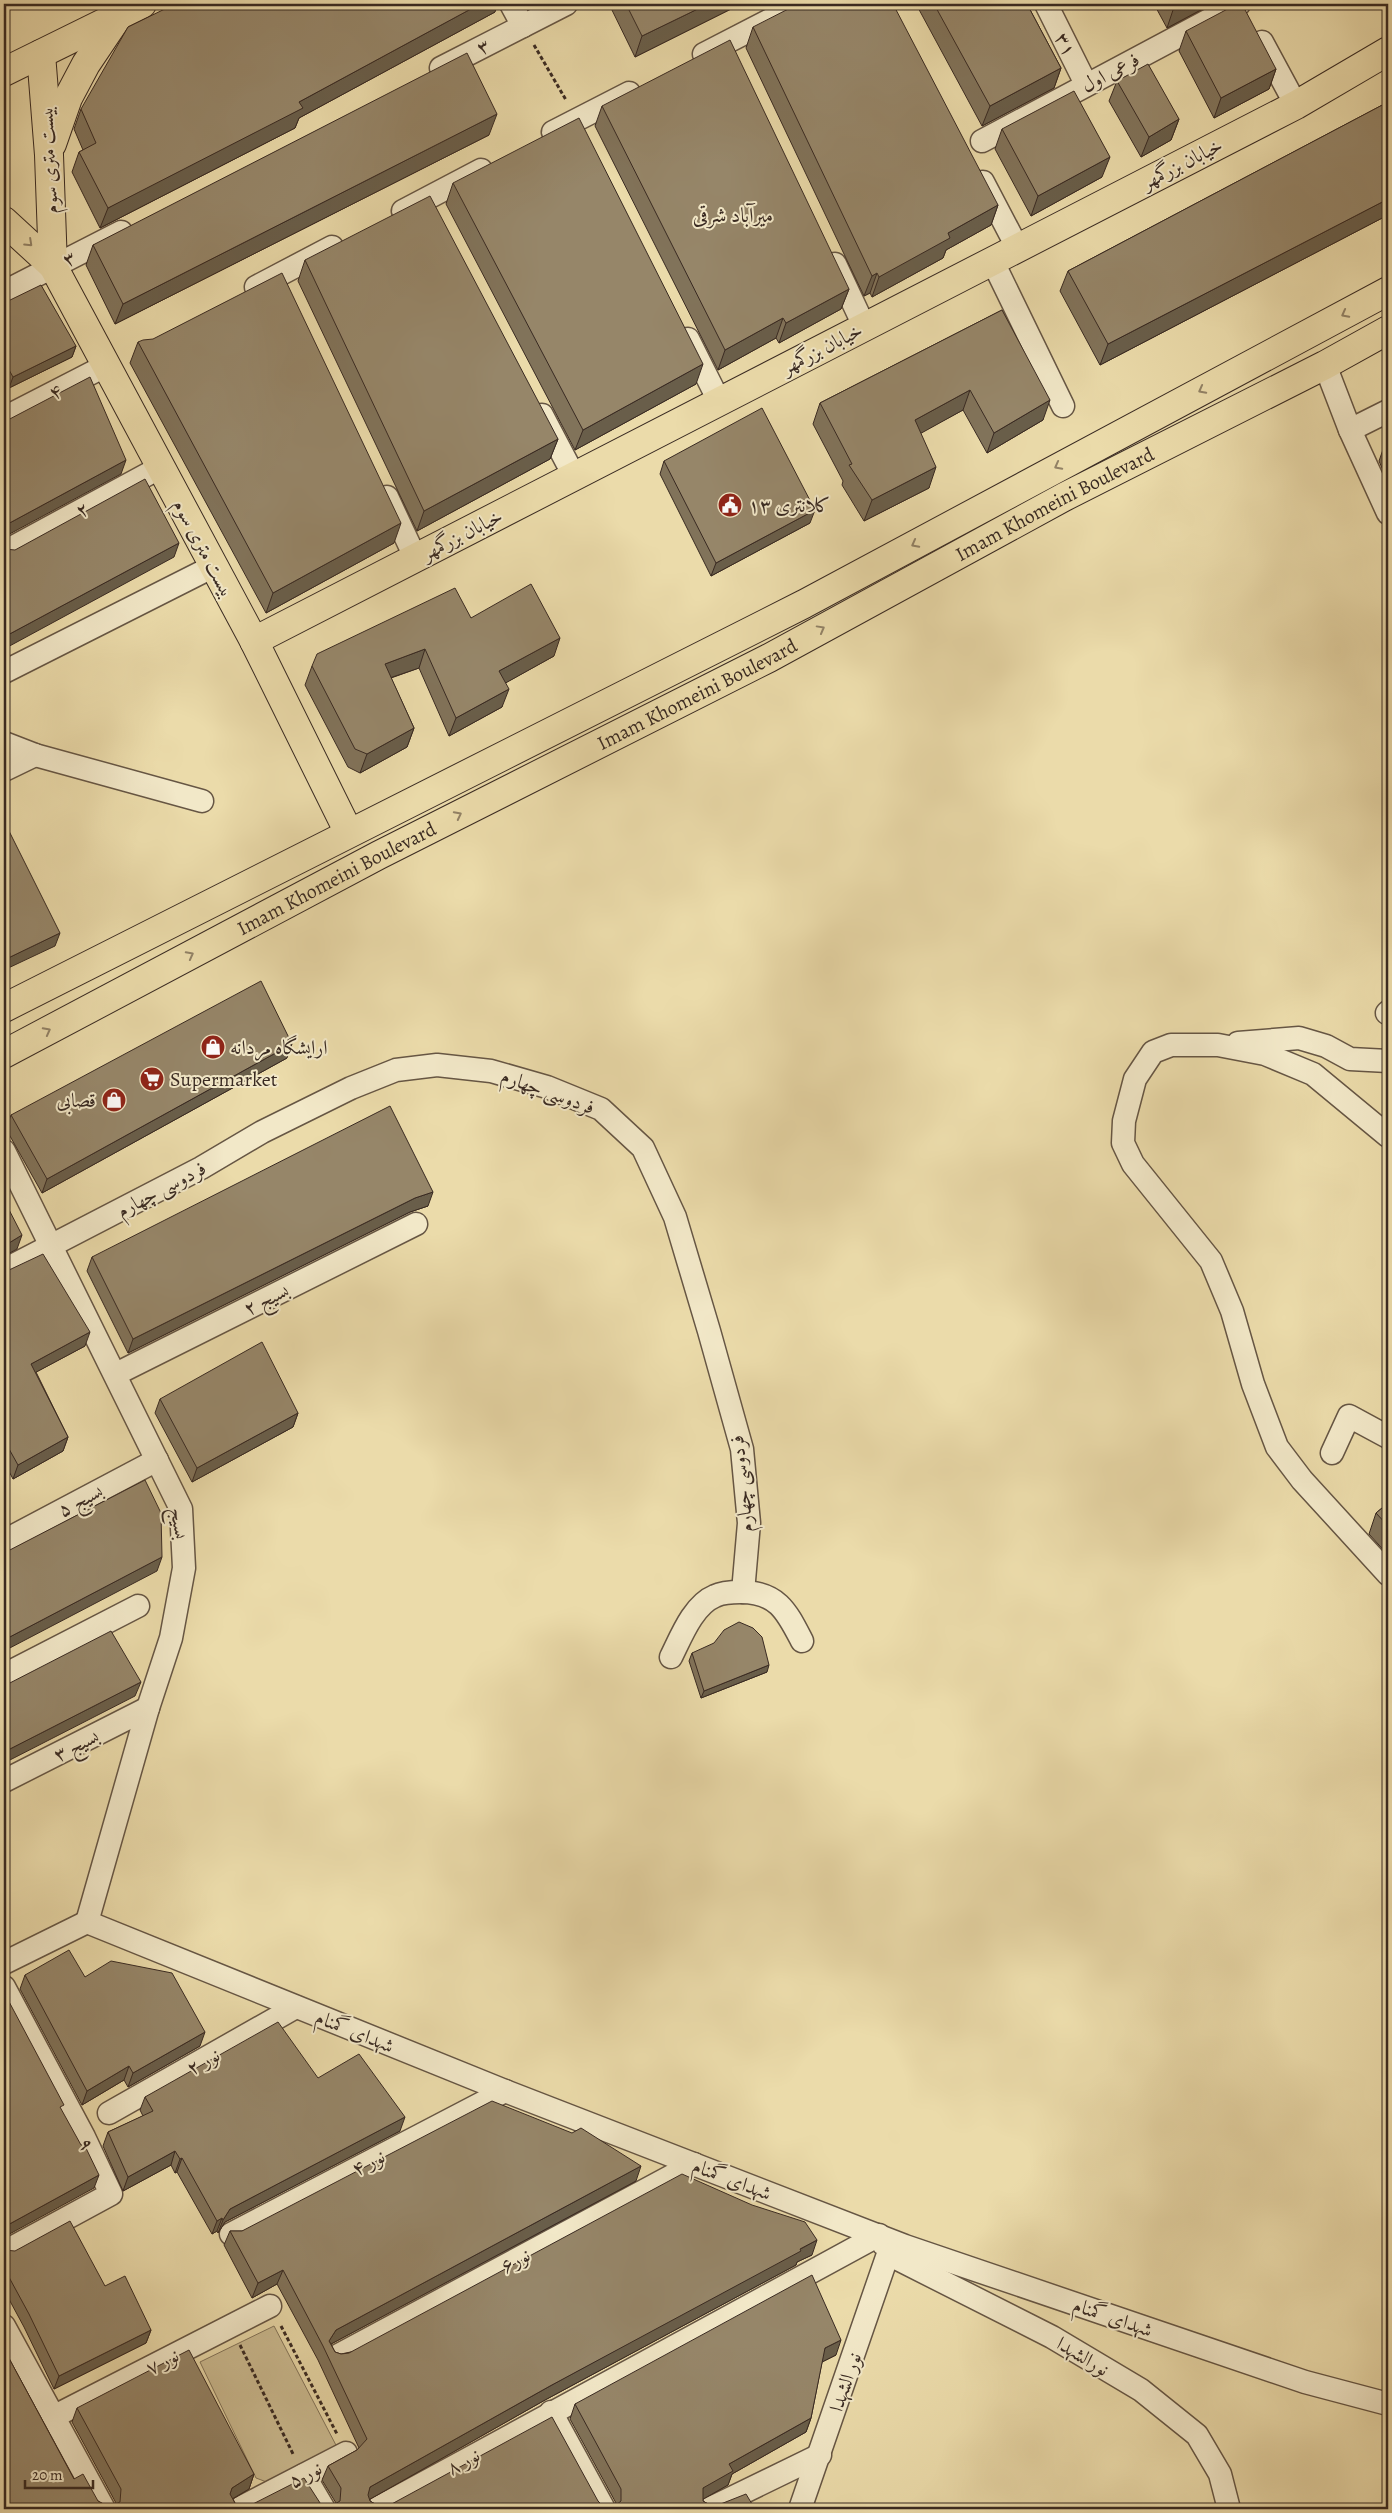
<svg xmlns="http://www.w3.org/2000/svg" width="1392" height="2513" font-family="Alegreya,Amiri,serif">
	<rect width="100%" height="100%" fill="#ebdbaa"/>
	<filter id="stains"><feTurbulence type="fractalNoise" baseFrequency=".004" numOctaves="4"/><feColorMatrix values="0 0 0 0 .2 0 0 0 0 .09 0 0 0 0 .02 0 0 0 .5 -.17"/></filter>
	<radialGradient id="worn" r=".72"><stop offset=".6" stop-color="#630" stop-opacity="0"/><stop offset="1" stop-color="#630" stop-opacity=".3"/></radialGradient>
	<polygon fill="#cdbd93" stroke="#83745a" points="274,2326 338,2449 272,2484 256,2478 200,2362"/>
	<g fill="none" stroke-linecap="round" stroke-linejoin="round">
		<defs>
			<g id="minor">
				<polyline points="511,4 523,26"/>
				<polyline points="1046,4 1086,84"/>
				<polyline points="1262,42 1296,105"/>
				<polyline points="704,54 801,4"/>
				<polyline points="441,68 566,4"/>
				<polyline points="553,132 629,93"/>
				<polyline points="982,141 1239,4"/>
				<polyline points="983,182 1017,247"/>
				<polyline points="403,211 481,170"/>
				<polyline points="992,260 1063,406"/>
				<polyline points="835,264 864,326"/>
				<polyline points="256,287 332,247"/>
				<polyline points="4,292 121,232"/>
				<polyline points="688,339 719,401"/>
				<polyline points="1325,365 1350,430 1388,513"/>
				<polyline points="542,415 574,476"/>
				<polyline points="4,418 107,365"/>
				<polyline points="1350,430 1388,411"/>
				<polyline points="387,497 415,557"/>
				<polyline points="4,552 161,467"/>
				<polyline points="4,672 214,566"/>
				<polyline points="4,743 35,755 202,801"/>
				<polyline points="4,770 35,755"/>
				<polyline points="1387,1013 1388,1012"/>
				<polyline points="1238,1043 1299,1038 1326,1046 1350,1059 1388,1061"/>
				<polyline points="1388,1136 1313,1074 1265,1054 1218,1045 1171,1045 1153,1052 1135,1079 1124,1121 1123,1143 1133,1164 1211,1261 1232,1311 1253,1384 1277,1447 1302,1480 1388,1574"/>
				<polyline points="4,1151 181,1509 184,1568 171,1638 148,1708 87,1922"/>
				<polyline points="4,1270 201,1168 262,1132 351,1088 396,1070 437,1065 491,1071 547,1087 601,1109 643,1148 675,1217 709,1331 742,1449 749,1523 743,1592"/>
				<polyline points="116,1374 416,1224"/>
				<polyline points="1332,1453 1349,1416 1388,1437"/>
				<polyline points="4,1541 157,1460"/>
				<path d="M 671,1657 C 681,1637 693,1605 715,1596 C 723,1592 733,1592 741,1592 C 778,1592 787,1612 802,1641"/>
				<polyline points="4,1675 138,1606"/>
				<polyline points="4,1781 148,1708"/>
				<polyline points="87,1922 505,2091 905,2246 1305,2382 1388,2404"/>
				<polyline points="4,1963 87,1922"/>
				<polyline points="4,1987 84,2137 111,2194 4,2252"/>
				<polyline points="109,2113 296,2007"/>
				<polyline points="231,2234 505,2091"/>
				<polyline points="888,2254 1052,2337 1141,2390 1197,2435 1220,2474 1229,2509"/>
				<polyline points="4,2326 104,2509"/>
				<polyline points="337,2356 694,2164"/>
				<polyline points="551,2412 604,2509"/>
				<polyline points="55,2416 270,2306"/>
				<polyline points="304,2475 324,2509"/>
				<polyline points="238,2509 346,2453"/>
				<polyline points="376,2509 879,2235 883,2244"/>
				<polyline points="709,2509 820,2455"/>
				<polyline points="800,2509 888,2254"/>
			</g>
			<g id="major">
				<polyline points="41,54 49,155 53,266"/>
				<polyline points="4,72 142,4"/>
				<polyline points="52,144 68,98 86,64 119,15"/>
				<polyline points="4,221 53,266 254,641 349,833"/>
				<polyline points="254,641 1296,105 1388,51"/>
				<polyline points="4,1008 804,604 1388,291"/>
				<path id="s1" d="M 4,1054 L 379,855 L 769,658 L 1064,497 L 1325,365 L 1388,330"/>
			</g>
		</defs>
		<use href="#minor" stroke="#665644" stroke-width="25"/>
		<use href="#major" stroke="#392a22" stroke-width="30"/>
		<g stroke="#392a22" stroke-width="3" stroke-dasharray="4 2.5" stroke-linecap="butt">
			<polyline points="534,45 566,100"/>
			<polyline points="281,2326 337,2434"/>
			<polyline points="240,2345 294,2456"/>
		</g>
		<use href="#minor" stroke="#f2e8c8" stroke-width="22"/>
		<use href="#major" stroke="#ebdbaa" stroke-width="28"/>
	</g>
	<g fill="#81735a" stroke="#392a22">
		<polygon points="609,4 741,4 635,57"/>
		<polygon points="916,4 1027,4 1061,68 1054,88 982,126"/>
		<polygon points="1154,4 1212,4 1167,28"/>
		<polygon points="495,12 299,118 295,128 100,228 72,172 79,152 83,150 74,129 81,109"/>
		<polygon points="753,27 998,205 991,225 946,250 943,258 872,297 870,293 864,296 746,48"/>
		<polygon points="1186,31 1276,69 1269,89 1214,118 1179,51"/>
		<polygon points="1117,81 1179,119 1171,140 1141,157 1109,101"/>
		<polygon points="1388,102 1388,215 1100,365 1060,291 1068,271"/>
		<polygon points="602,106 849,289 841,309 779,343 776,338 718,370 595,126"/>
		<polygon points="1002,129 1102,177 1031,216 995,149"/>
		<polygon points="489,135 115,324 86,265 93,245"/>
		<polygon points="453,183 696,384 575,450 446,204"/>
		<polygon points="305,260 558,439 550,459 417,531 298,281"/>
		<polygon points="4,303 76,346 72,357 9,388 4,378"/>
		<polygon points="1002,310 1043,420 987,453 963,410 920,433 929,488 864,521 842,485 843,481 813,424 820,403"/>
		<polygon points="138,342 394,543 266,613 130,363"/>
		<polygon points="1388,440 1388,482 1379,461 1386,441"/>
		<polygon points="664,461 810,523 711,576 660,474"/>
		<polygon points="471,618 554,656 505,683 502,707 449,736 419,668 391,678 414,728 407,747 360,773 348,767 305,685 312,666"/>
		<polygon points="287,1058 42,1193 6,1129 11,1115"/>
		<polygon points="428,1206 410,1212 128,1353 87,1271 92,1257"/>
		<polygon points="4,1267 85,1346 36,1372 68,1437 63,1451 13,1479 4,1462"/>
		<polygon points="160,1399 298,1413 293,1427 192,1482 155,1413"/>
		<polygon points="1388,1503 1388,1555 1369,1534 1376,1513"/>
		<polygon points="692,1653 767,1672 701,1698 689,1661"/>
		<polygon points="25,1975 85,1977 200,2046 128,2087 124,2080 82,2105 20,1989"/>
		<polygon points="318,2078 400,2131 225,2222 218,2233 217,2231 212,2234 177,2172 175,2173 171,2165 123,2191 103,2146 108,2132 143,2116 140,2110 145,2097"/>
		<polygon points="636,2181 331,2344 335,2352 341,2354 812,2255 797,2262 796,2265 545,2400 370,2499 370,2501 380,2507 598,2501 603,2506 615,2506 616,2503 570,2419 575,2404 836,2355 822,2362 811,2418 806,2432 732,2474 728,2485 703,2499 703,2501 713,2507 755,2509 4,2509 4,2349 74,2479 98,2501 109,2507 116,2503 72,2422 77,2408 254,2474 249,2489 233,2499 236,2505 242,2507 322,2506 330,2507 335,2504 336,2503 322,2480 328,2466 357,2450 359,2448 318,2360 277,2284 252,2298 224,2245 230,2231 242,2231"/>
		<polygon points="4,2250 105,2286 151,2330 146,2343 54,2389 24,2327 4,2290"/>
	</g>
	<g fill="#695e4a" stroke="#392a22">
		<polygon points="480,4 498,4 495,12 299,118 295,128 100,228 108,208 299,102"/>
		<polygon points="708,4 741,4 635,57 642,36"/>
		<polygon points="1181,4 1212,4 1167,28 1174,7"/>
		<polygon points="1061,68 1054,88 982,126 990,106"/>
		<polygon points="1276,69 1269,89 1214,118 1221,98"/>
		<polygon points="497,114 489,135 115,324 123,304"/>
		<polygon points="1179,119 1171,140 1141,157 1149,137"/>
		<polygon points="1110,157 1102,177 1031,216 1038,196"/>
		<polygon points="1388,199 1388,215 1100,365 1108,344"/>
		<polygon points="998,205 991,225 946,250 943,258 872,297 879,277 948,233"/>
		<polygon points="877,273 870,293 864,296 872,276"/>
		<polygon points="849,289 841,309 779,343 786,323"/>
		<polygon points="783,318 776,338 718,370 725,350"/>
		<polygon points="76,346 72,357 9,388 13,377"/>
		<polygon points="703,364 696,384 575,450 583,430"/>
		<polygon points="970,390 963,410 907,441 915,420"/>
		<polygon points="1050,400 1043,420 987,453 994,433"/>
		<polygon points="558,439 550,459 417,531 424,511"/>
		<polygon points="126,460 121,474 4,537 4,526"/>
		<polygon points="936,467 929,488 864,521 872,500"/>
		<polygon points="815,510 810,523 711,576 716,563"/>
		<polygon points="401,523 394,543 266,613 273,593"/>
		<polygon points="179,543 174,557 4,649 4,637"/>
		<polygon points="560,638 554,656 493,690 499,671"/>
		<polygon points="425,649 419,668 378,682 385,664"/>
		<polygon points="509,689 502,707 449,736 456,718"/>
		<polygon points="414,728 407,747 360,773 367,754"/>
		<polygon points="60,933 55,946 4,970 4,960"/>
		<polygon points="292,1044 287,1058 42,1193 47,1179"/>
		<polygon points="433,1192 428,1206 410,1212 128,1353 133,1339 415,1198"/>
		<polygon points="22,1235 17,1249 4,1256 4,1246"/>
		<polygon points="90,1332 85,1346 27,1377 31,1364"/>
		<polygon points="298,1413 293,1427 192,1482 197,1468"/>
		<polygon points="68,1437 63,1451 13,1479 18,1465"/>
		<polygon points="162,1557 157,1571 4,1651 4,1640"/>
		<polygon points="769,1665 767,1672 701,1698 704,1691"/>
		<polygon points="141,1682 135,1696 4,1763 4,1752"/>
		<polygon points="205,2032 200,2046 128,2087 133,2073"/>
		<polygon points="129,2066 124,2080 82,2105 87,2091"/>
		<polygon points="405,2117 400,2131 225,2222 218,2233 223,2220 230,2209"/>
		<polygon points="175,2151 171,2165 123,2191 128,2177"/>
		<polygon points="182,2158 177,2172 175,2173 180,2159"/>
		<polygon points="641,2166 636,2181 331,2344 329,2341 336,2330"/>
		<polygon points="99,2175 94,2188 4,2237 4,2227"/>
		<polygon points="222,2218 217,2231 212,2234 217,2221"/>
		<polygon points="817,2240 812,2255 797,2262 796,2265 545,2400 365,2502 370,2487 550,2386"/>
		<polygon points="283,2270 277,2284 252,2298 258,2283"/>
		<polygon points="151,2330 146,2343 54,2389 59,2376"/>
		<polygon points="841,2340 836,2355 820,2363 825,2348"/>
		<polygon points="811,2418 806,2432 732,2474 728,2485 698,2502 703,2488 729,2464"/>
		<polygon points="254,2474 249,2489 227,2502 232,2488"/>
	</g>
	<g fill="#968669" stroke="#392a22">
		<polygon points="175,4 480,4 299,102 303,108 108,208 79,152 96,143 81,109 128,27"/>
		<polygon points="626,4 708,4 642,36"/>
		<polygon points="798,4 893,4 998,205 948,233 950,238 879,277 877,273 872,276 753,27"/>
		<polygon points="934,4 1027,4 1061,68 990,106"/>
		<polygon points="1172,4 1181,4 1174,7"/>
		<polygon points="1237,4 1242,4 1276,69 1221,98 1186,31"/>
		<polygon points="730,40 849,289 786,323 783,318 725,350 602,106"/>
		<polygon points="467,53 497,114 123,304 93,245"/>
		<polygon points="1148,64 1179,119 1149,137 1117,81"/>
		<polygon points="1074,91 1110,157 1038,196 1002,129"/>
		<polygon points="1388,102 1388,199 1108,344 1068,271"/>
		<polygon points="579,118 703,364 583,430 453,183"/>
		<polygon points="430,196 558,439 424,511 305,260"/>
		<polygon points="282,273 401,523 273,593 138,342 143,340 153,339"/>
		<polygon points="41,285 76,346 13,377 4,361 4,303"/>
		<polygon points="1002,310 1050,400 994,433 970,390 915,420 936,467 872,500 849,465 852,464 820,403"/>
		<polygon points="90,377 126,460 4,526 4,422"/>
		<polygon points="762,408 815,510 716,563 664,461"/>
		<polygon points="145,479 179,543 4,637 4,549 15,550"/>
		<polygon points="531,584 560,638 499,671 509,689 456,718 425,649 385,664 414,728 367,754 355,749 312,666 317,654 455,588 471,618"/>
		<polygon points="5,823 60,933 4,960 4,824"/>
		<polygon points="261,981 292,1044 47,1179 11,1115"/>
		<polygon points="390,1106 433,1192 415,1198 133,1339 92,1257"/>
		<polygon points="4,1200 22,1235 4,1246"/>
		<polygon points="43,1254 90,1332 31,1364 68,1437 18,1465 4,1440 4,1267 9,1270"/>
		<polygon points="262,1342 298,1413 197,1468 160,1399"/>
		<polygon points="145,1480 161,1513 162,1557 4,1640 4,1553"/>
		<polygon points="1388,1503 1388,1526 1376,1513"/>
		<polygon points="739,1622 753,1628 762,1637 769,1665 704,1691 692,1653 714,1643 724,1630"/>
		<polygon points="111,1631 141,1682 4,1752 4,1686"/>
		<polygon points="69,1950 85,1977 111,1961 172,1973 205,2032 133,2073 129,2066 87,2091 25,1975"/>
		<polygon points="6,1996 64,2105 60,2107 81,2145 84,2144 99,2175 4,2227 4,1997"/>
		<polygon points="278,2022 318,2078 359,2054 405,2117 230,2209 223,2220 222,2218 217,2221 182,2158 180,2159 175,2151 128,2177 108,2132 153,2111 145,2097"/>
		<polygon points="492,2101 572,2133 581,2128 641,2166 336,2330 329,2341 335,2352 341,2354 349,2353 682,2174 752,2205 805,2222 817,2240 800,2249 801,2251 550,2386 370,2487 368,2495 370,2501 380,2507 388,2506 552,2417 598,2501 603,2506 615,2506 621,2501 621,2489 575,2404 812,2275 841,2340 825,2348 811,2418 729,2464 733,2471 703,2488 703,2501 713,2507 746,2494 755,2509 124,2509 123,2507 118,2509 5,2509 4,2507 4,2349 74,2479 83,2474 98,2501 109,2507 120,2502 121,2489 77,2408 189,2350 254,2474 232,2488 230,2494 236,2505 242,2507 249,2506 304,2478 322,2506 330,2507 340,2501 341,2488 328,2466 357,2450 367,2439 323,2346 283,2270 258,2283 230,2231 242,2231"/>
		<polygon points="70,2221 105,2286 125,2276 151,2330 59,2376 29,2314 4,2268 4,2250 15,2251"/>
	</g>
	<defs><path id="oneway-chevron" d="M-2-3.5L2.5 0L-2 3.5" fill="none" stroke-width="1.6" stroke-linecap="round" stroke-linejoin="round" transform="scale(1.25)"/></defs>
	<g stroke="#928266">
		<use href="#oneway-chevron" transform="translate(29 243) rotate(43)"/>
		<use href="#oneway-chevron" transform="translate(1345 314) rotate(152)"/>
		<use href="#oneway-chevron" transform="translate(1202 390) rotate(152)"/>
		<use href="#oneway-chevron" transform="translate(1058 466) rotate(152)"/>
		<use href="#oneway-chevron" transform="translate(915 544) rotate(152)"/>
		<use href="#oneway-chevron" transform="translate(821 629) rotate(-29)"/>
		<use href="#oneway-chevron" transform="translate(458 815) rotate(-27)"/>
		<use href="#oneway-chevron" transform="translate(190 955) rotate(-28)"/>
		<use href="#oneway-chevron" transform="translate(47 1031) rotate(-28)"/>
	</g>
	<defs>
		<symbol id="civic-disc" viewBox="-11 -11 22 22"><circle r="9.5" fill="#8f2418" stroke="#f2e8c8"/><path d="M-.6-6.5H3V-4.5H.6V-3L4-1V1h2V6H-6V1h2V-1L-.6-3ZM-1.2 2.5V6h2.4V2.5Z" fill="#fff"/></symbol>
		<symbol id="shop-disc" viewBox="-11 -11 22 22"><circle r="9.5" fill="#8f2418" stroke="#f2e8c8"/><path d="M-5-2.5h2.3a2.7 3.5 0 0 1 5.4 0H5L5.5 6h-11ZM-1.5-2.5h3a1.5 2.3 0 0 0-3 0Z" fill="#fff"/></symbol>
		<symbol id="supermarket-disc" viewBox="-11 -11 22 22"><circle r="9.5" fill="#8f2418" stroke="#f2e8c8"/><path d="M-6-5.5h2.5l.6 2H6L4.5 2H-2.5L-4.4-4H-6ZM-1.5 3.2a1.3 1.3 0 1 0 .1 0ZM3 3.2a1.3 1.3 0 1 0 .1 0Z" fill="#fff"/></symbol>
	</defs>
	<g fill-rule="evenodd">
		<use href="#civic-disc" x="716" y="491" width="28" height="28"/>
		<use href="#shop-disc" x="199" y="1033" width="28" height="28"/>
		<use href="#supermarket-disc" x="138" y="1065" width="28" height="28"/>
		<use href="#shop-disc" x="100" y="1086" width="28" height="28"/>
	</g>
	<g text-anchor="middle" stroke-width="4" stroke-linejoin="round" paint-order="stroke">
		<g font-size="20" fill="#392a22" stroke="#f2e8c8">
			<text transform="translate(1066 44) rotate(63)" y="7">۳۱</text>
			<text transform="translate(483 46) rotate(-27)" y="7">۳</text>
			<text transform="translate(1110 72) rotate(-28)" y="7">فرعی اول</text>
			<text transform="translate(48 160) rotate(-93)" y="7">بیست متری سوم</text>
			<text transform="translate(1182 163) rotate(-27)" y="7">خیابان بزرگمهر</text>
			<text transform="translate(69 258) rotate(-27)" y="7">۳</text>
			<text transform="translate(822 348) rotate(-27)" y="7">خیابان بزرگمهر</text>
			<text transform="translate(55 391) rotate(-28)" y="7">۴</text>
			<text dy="7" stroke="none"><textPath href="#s1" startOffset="1186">Imam Khomeini Boulevard</textPath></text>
			<text transform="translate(82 509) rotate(-29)" y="7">۲</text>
			<text transform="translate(462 534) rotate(-27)" y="7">خیابان بزرگمهر</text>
			<text transform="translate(204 548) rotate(62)" y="7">بیست متری سوم</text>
			<text dy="7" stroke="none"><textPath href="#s1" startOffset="781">Imam Khomeini Boulevard</textPath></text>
			<text dy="7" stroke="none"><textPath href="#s1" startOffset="376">Imam Khomeini Boulevard</textPath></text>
			<text transform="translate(548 1091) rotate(20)" y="7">فردوسی چهارم</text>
			<text transform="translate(161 1189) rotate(-28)" y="7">فردوسی چهارم</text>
			<text transform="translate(266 1299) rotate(-26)" y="7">بسیج ۲</text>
			<text transform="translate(741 1484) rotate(-96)" y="7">فردوسی چهارم</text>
			<text transform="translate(80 1500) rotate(-28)" y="7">بسیج ۵</text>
			<text transform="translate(180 1523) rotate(82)" y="7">بسیج</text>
			<text transform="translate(76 1745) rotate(-27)" y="7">بسیج ۳</text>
			<text transform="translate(355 2031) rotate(22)" y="7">شهدای گمنام</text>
			<text transform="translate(203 2061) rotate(-29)" y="7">نور ۲</text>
			<text transform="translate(87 2144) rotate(64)" y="7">۹</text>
			<text transform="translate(368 2162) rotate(-27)" y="7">نور ۴</text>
			<text transform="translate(732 2179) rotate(21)" y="7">شهدای گمنام</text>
			<text transform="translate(515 2260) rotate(-28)" y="7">نور۶</text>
			<text transform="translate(1113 2317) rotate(19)" y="7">شهدای گمنام</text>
			<text transform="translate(1083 2356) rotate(31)" y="7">نورالشهدا</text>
			<text transform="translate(162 2361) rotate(-27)" y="7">نور ۷</text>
			<text transform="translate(845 2382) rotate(-71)" y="7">نور الشهدا</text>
			<text transform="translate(463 2461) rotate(-29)" y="7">نور ۸</text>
			<text transform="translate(305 2474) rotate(-28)" y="7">نور ۵</text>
		</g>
		<g font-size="20" fill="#392a22" stroke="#f2e8c8" text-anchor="start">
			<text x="748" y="512">کلانتری ۱۳</text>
			<text x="230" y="1054">ارایشگاه مردانه</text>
			<text x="170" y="1086">Supermarket</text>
			<text x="96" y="1107" text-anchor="end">قصابی</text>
		</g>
		<g font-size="21" fill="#392a22" stroke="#f2e8c8">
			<text x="733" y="222">میرآباد شرقی</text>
		</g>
	</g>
	<rect width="1392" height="2513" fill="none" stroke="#ebdbaa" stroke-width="20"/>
	<rect x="5" y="5" width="1382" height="2503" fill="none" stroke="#392a22" stroke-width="2.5"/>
	<rect x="10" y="10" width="1372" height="2493" fill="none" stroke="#392a22"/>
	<path d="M25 2480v8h68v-8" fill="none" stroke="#392a22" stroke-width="2.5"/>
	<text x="32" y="2480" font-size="15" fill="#392a22" stroke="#f2e8c8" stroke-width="4" paint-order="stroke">20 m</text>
	<rect width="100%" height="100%" filter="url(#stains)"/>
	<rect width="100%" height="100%" fill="url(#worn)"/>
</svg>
